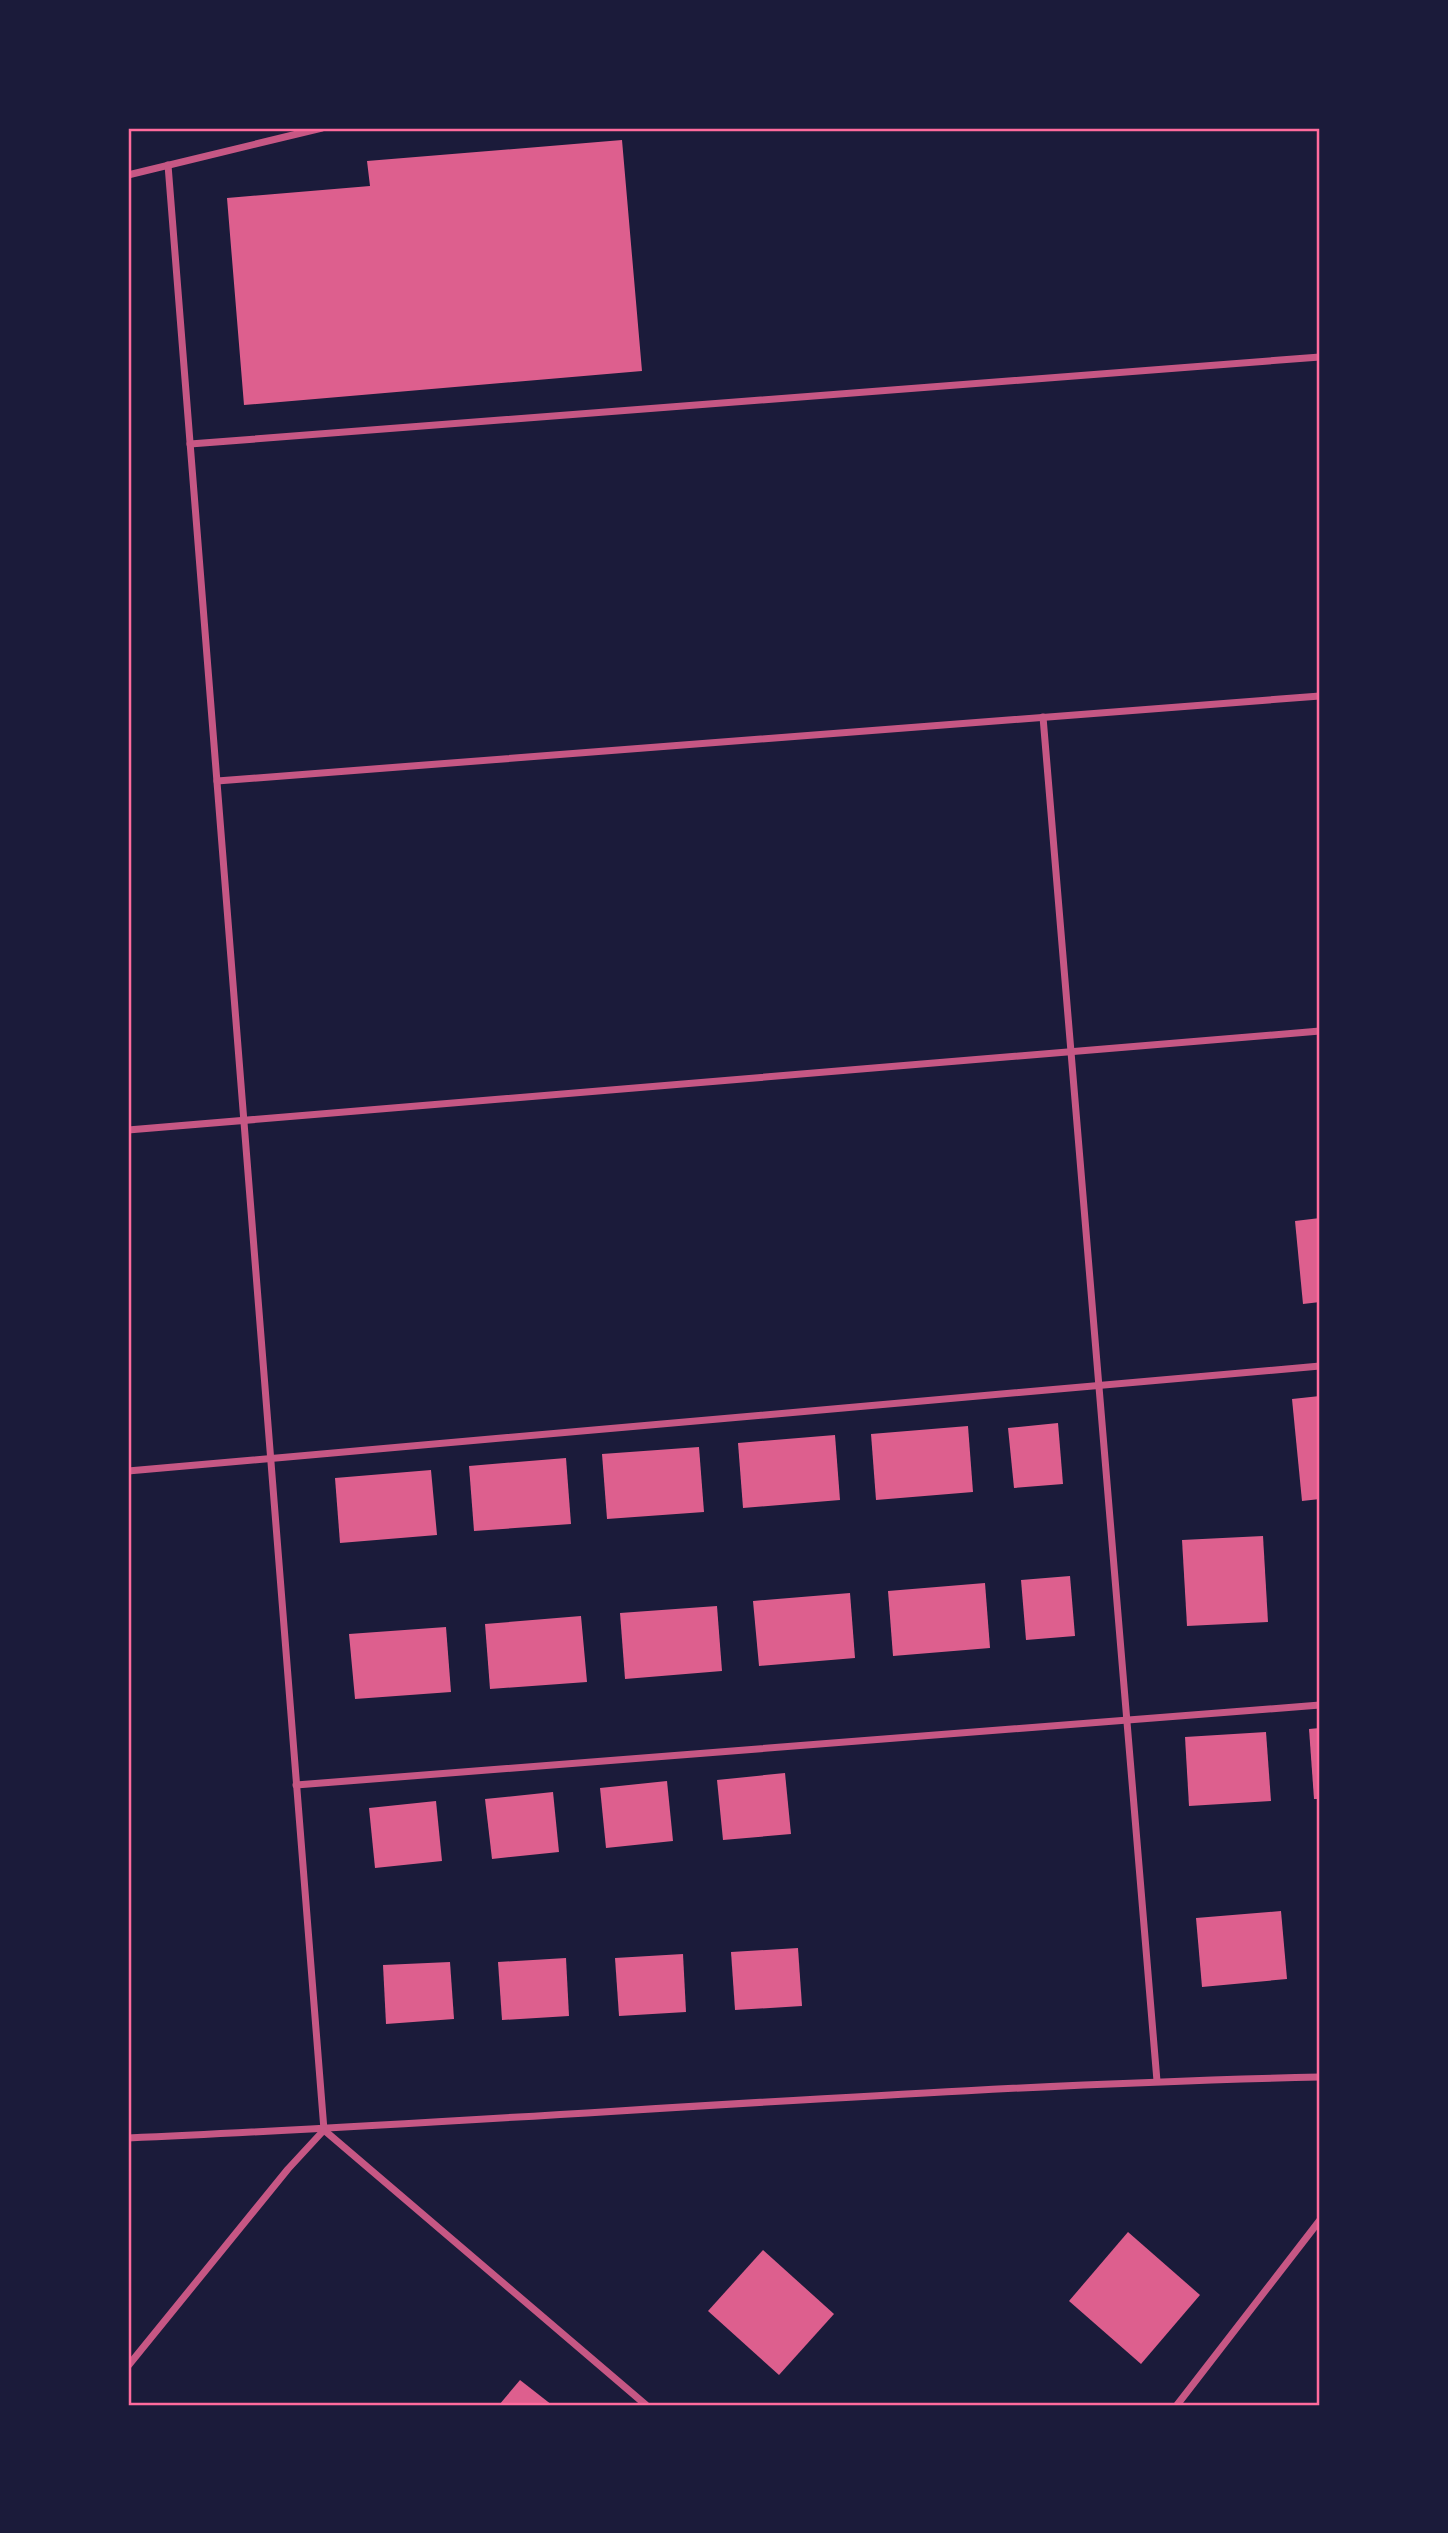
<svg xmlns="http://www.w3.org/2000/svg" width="1448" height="2533" font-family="'Varela Round',sans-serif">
	<rect width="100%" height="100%" fill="#1b1b3a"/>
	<g fill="#dd5f8e">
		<polygon points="622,140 642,371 244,405 227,198 370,186 367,161"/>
		<polygon points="1320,1218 1320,1302 1303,1304 1295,1221"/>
		<polygon points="1320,1396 1320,1499 1302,1501 1292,1399"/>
		<polygon points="1058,1423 1063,1484 1014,1488 1008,1428"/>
		<polygon points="968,1426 973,1492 876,1500 871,1434"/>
		<polygon points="835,1435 840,1500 743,1508 738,1443"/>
		<polygon points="699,1447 704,1512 607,1519 602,1454"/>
		<polygon points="566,1458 571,1524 474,1531 469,1466"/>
		<polygon points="431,1470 437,1535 340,1543 335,1478"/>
		<polygon points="1263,1536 1268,1622 1187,1626 1182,1540"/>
		<polygon points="1070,1576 1075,1636 1026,1640 1021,1580"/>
		<polygon points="985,1583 990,1648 893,1656 888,1591"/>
		<polygon points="850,1593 855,1658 759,1666 753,1601"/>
		<polygon points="717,1606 722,1671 625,1679 620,1613"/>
		<polygon points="581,1616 587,1682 490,1689 485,1624"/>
		<polygon points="446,1627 451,1692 355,1699 349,1634"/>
		<polygon points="1320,1728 1320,1799 1314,1799 1309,1729"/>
		<polygon points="1266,1732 1271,1801 1189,1806 1185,1737"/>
		<polygon points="785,1773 791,1834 723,1840 717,1780"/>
		<polygon points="667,1781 673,1841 606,1848 600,1788"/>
		<polygon points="553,1792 559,1852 492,1859 485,1799"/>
		<polygon points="436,1801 442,1861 375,1868 369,1808"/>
		<polygon points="1281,1911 1287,1979 1202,1987 1196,1918"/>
		<polygon points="798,1948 802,2006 735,2010 731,1952"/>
		<polygon points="683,1954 686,2012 619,2016 615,1958"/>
		<polygon points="566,1958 569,2016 502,2020 498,1962"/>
		<polygon points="450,1962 454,2019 386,2024 383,1965"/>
		<polygon points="1128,2232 1200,2295 1141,2364 1069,2301"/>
		<polygon points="763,2250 834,2314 779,2375 708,2311"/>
		<polygon points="520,2380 552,2405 499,2405"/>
	</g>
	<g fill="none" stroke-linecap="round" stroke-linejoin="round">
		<g stroke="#c65784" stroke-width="7">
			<polyline points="168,165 324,2130"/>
			<polyline points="128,175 322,128"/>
			<polyline points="190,444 1320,357"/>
			<polyline points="1043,717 1157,2081"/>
			<polyline points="217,781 1320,696"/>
			<polyline points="128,1130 1320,1031"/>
			<polyline points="128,1471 1320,1366"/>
			<polyline points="296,1785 1320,1705"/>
			<polyline points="324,2130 646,2405"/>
			<path d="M 128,2138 C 525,2121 922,2086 1320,2077"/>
			<polyline points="128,2366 288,2169 324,2130"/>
			<polyline points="1177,2405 1320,2220"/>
		</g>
	</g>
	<rect width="1448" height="2533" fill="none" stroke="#1b1b3a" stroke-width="259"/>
	<rect x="130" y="130" width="1188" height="2274" fill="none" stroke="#ff6b9d" stroke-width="2.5"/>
</svg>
